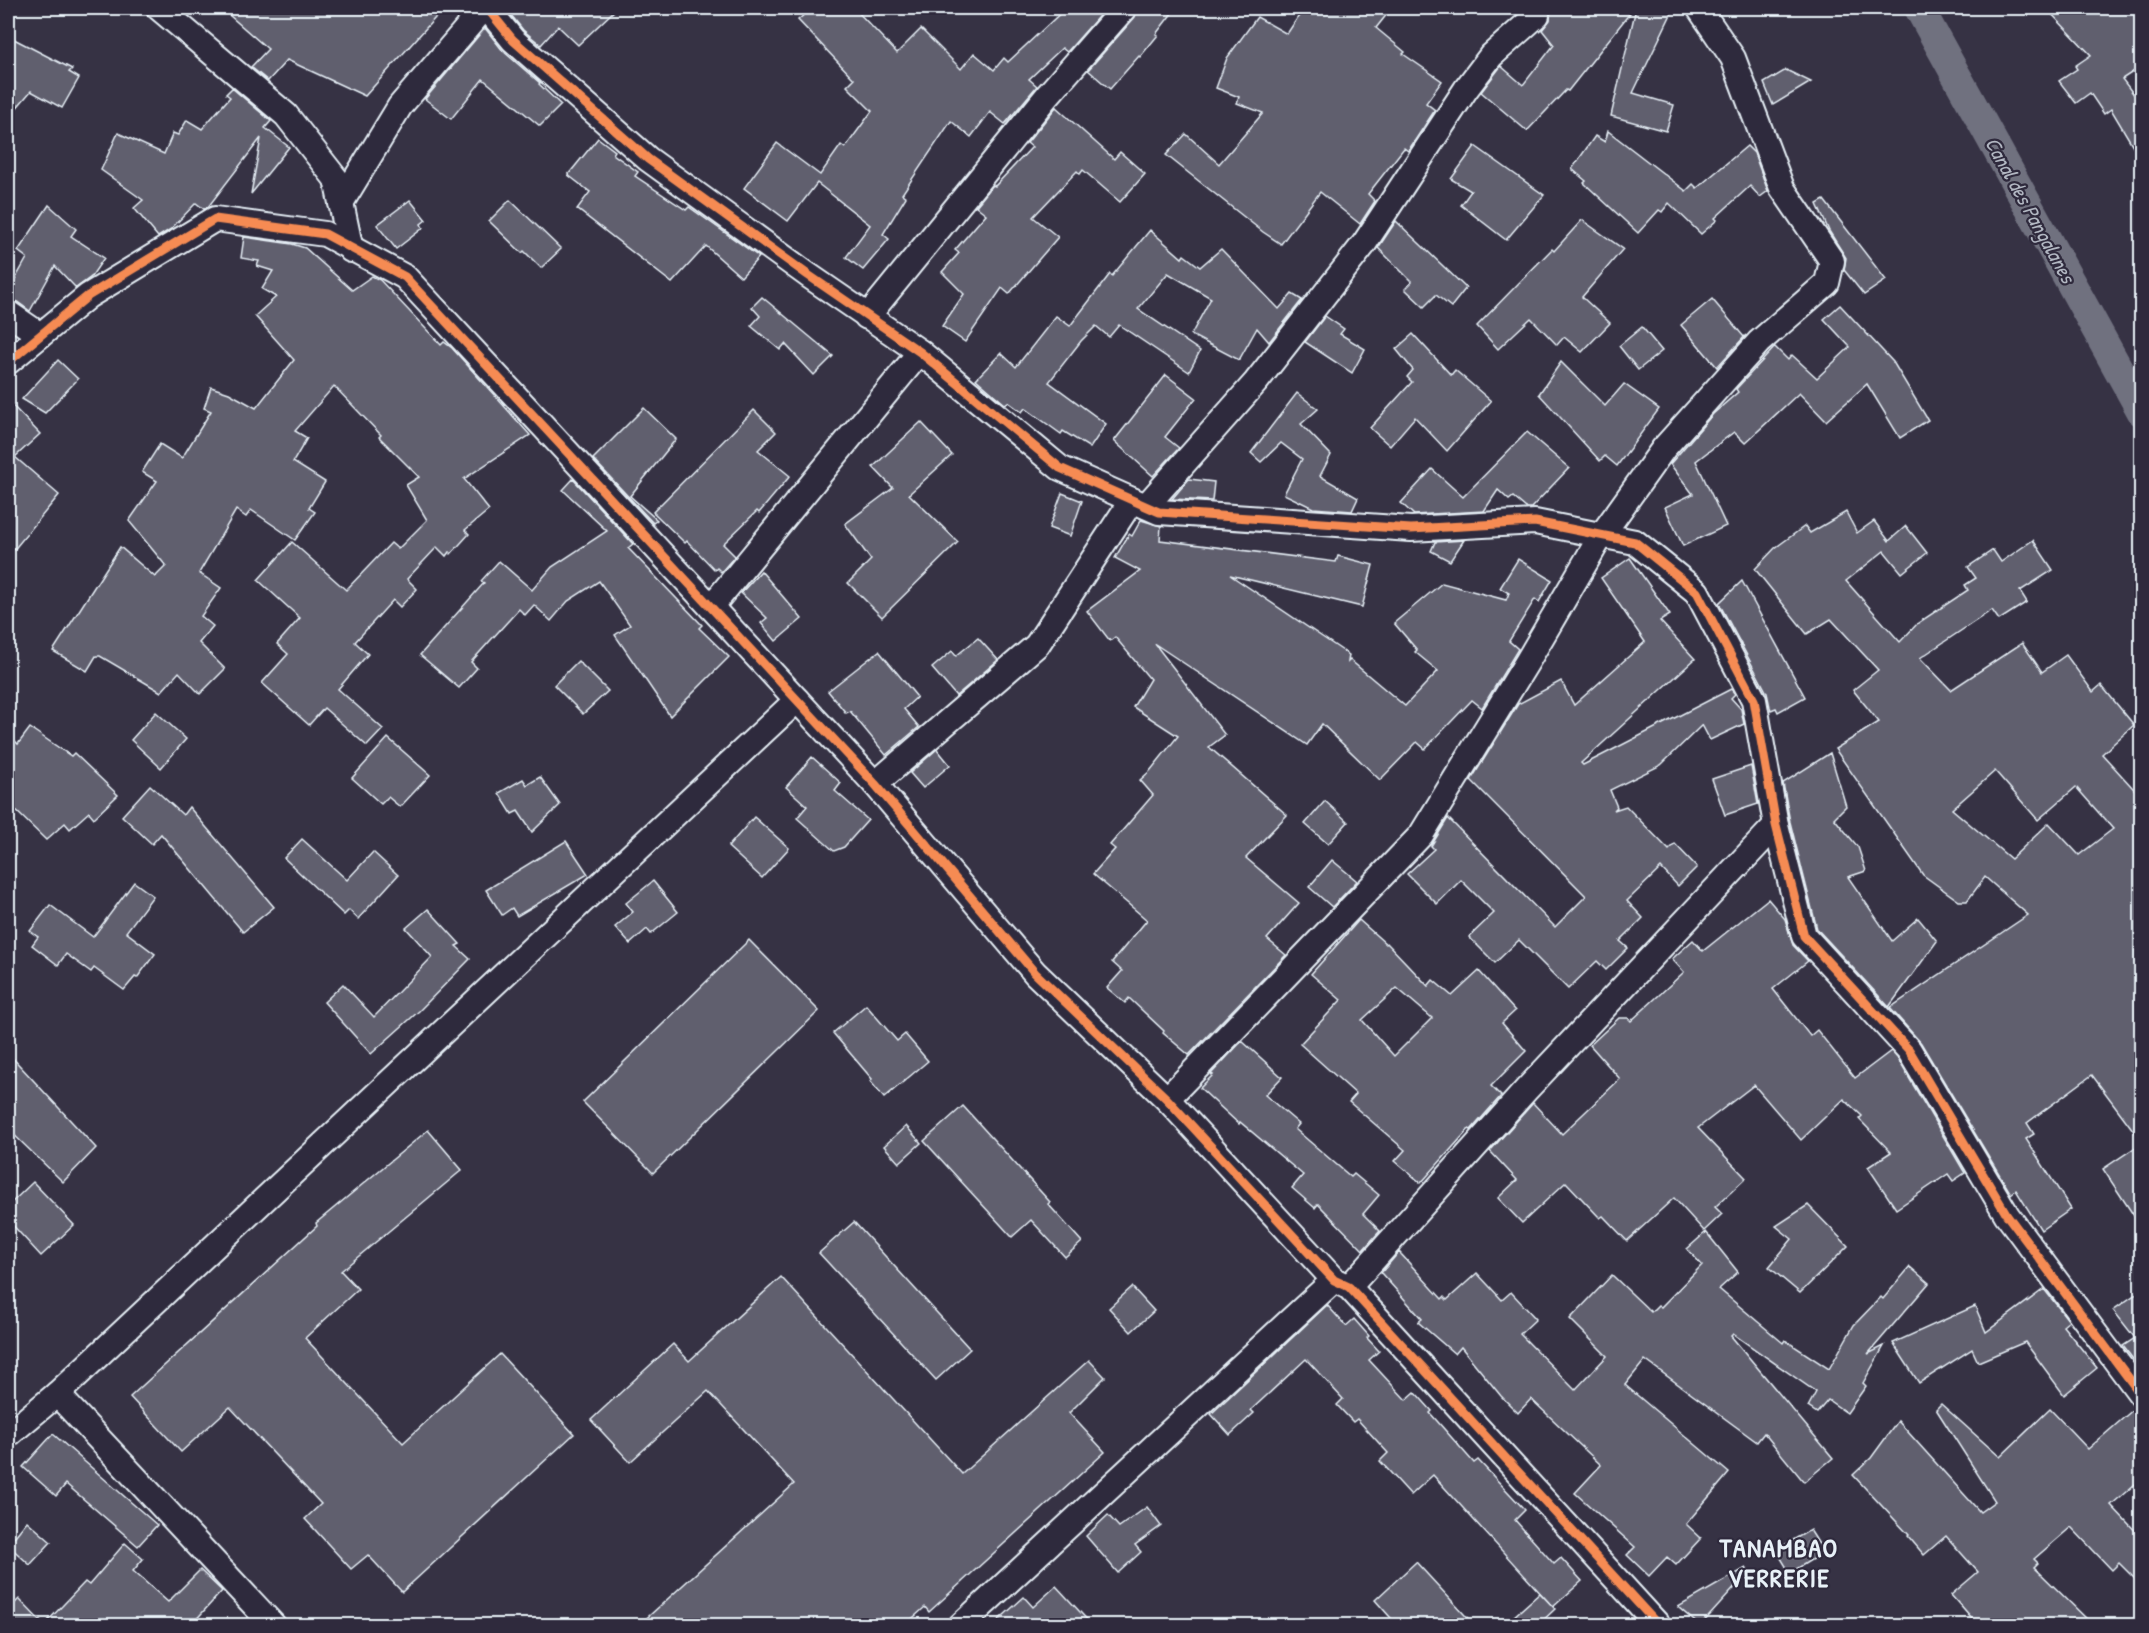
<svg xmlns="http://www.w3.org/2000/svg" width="2149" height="1633" font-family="'Patrick Hand',sans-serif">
	<rect width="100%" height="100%" fill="#363244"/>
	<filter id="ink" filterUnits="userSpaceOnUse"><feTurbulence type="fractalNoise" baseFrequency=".0167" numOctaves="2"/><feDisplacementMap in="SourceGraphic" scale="12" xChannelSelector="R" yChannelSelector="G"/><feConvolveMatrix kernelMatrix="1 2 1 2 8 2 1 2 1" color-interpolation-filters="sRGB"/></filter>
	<g filter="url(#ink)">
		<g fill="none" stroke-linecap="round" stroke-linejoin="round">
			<polyline stroke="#70717f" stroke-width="30" points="1919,8 2142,412"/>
		</g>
		<g fill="#605e6e" stroke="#e8f1f8" stroke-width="1.5" fill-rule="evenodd">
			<polygon points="221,8 444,8 365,96 287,60 268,81 251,67 268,49"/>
			<polygon points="511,8 617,8 578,45 558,26 541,45 523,30 507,10"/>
			<polygon points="812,8 854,8 897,53 921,29 961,69 974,53 994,70 1004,58 1008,62 1066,8 1106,8 1067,52 1062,48 1029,79 1037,86 1005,124 990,112 971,137 951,121 902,194 906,197 883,234 889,239 863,270 846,257 870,225 817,183 788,221 744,188 777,143 820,175 841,145 845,148 872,111 847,86 854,79 798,20"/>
			<polygon points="1138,8 1176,8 1156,34 1158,35 1140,57 1139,56 1110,89 1088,70 1135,17"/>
			<polygon points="1304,8 1392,8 1376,28 1405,52 1403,54 1442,81 1426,103 1435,110 1408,151 1404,148 1368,194 1375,201 1360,224 1320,192 1281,244 1263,232 1166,155 1186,134 1219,164 1263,113 1237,103 1239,97 1216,88 1227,58 1257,17 1287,34"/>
			<polygon points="1551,8 1634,8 1568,91 1566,90 1527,131 1481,92 1501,66 1523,85 1554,45 1542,30 1550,20"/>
			<polygon points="1636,8 1674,8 1633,93 1674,105 1666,131 1611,116"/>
			<polygon points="2046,8 2142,8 2142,66 2122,79 2142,105 2142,161 2111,109 2104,114 2090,93 2076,103 2059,81 2077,69 2075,66 2091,55"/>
			<polygon points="485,28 503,51 540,83 539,84 561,105 540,126 483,79 451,119 425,99"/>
			<polygon points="14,39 72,69 69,72 79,78 62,108 31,91 8,118 8,51"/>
			<polygon points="1786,70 1811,82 1773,105 1764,83"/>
			<polygon points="232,88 271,121 265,128 289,147 251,194 261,138 208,207 204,209 196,203 171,229 158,237 134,208 143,200 101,170 118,133 164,154 173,133 178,135 187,120 202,129 230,97 226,94"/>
			<polygon points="1056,107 1114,159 1120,152 1145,174 1120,202 1083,170 1080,174 1077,171 1033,217 1058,237 1009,294 1002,288 965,342 942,326 964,294 942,272 959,253 955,250 986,214 976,206 993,185 995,186 1032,147 1027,143"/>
			<polygon points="1608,131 1686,191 1693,184 1697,188 1747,146 1754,153 1768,191 1760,197 1750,186 1715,218 1717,220 1701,234 1669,203 1662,212 1659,210 1638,233 1584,183 1586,181 1572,169 1595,136 1605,142"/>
			<polygon points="598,138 615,151 613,154 638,172 635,176 686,210 689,207 759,257 741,277 706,246 672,283 577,209 590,192 568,175"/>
			<polygon points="1475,146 1544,195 1506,240 1461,205 1471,191 1451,179"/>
			<polygon points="410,200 426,220 421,224 423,228 396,249 377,225"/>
			<polygon points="510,200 561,249 541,268 524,251 522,253 489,221"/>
			<polygon points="1824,200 1886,280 1864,295 1844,270 1846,258 1829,231 1817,204"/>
			<polygon points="49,205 76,229 71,236 104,258 91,277 76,288 55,266 30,311 16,301 8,299 8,292 27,258 18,251"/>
			<polygon points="1582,220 1623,249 1582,297 1610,323 1582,352 1564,337 1557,345 1531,318 1498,349 1477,326 1552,249 1554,251"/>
			<polygon points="1396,221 1466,288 1451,307 1436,295 1424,307 1405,289 1412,282 1378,248"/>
			<polygon points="1150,230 1182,258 1184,255 1200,267 1221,249 1279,309 1292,294 1302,300 1269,342 1257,328 1239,360 1191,335 1211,298 1168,273 1138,309 1200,351 1189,372 1119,325 1109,337 1096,326 1081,341 1049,382 1106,424 1090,448 1063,431 1061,434 1025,408 1022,412 1008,402 1005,404 976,379 1001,353 1016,367 1056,316 1070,326 1110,274 1112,276"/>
			<polygon points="244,237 292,244 305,248 352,290 372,276 380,280 441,345 444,342 452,348 530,435 464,479 489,510 465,530 469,534 451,554 449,552 446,556 437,547 407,579 417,589 400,607 393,600 355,642 368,654 338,689 383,729 367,746 324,708 309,725 262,683 288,654 277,644 300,618 258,580 292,542 346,590 391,543 398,549 427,520 406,485 419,477 379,437 381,435 334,386 295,431 307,438 293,462 325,482 309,508 315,512 295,540 251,510 246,517 236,510 199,573 221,588 201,616 213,626 199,643 225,669 200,694 179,672 161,692 100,656 96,656 87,671 53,651 120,547 155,577 166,566 129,521 157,481 142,472 160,444 182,458 211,411 204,408 211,387 229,393 256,408 294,360 255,316 276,297 262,289 273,271 257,266 259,261 241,258"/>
			<polygon points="762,297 833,356 814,375 785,344 780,350 751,326 760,316 752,307"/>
			<polygon points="1712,299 1744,337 1746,335 1717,367 1681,325"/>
			<polygon points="1840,305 1893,362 1928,420 1900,438 1867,384 1826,421 1799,393 1745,443 1734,432 1696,461 1726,526 1683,546 1665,507 1693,494 1670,464 1713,414 1738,392 1736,389 1775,347 1788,360 1792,355 1817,378 1850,347 1824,319"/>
			<polygon points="1325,316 1344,329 1340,334 1365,349 1352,373 1305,342"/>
			<polygon points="1642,327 1662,351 1638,370 1619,346"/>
			<polygon points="1413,334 1451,375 1455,370 1491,401 1447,451 1415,417 1390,446 1370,428 1412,382 1407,377 1413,370 1396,349"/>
			<polygon points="58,360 78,379 45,413 22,399"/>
			<polygon points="1561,362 1605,406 1624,384 1659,409 1617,466 1605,456 1600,461 1539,394"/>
			<polygon points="1166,375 1196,398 1165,437 1179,448 1153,476 1114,441"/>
			<polygon points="1297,393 1318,409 1301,424 1331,455 1320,476 1358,498 1352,511 1313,508 1284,494 1302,459 1281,443 1261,462 1251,453"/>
			<polygon points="8,401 40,434 15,457 59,495 8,557"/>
			<polygon points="644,408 676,439 630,496 657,520 653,523 593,459"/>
			<polygon points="754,410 776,432 758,450 790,476 759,513 757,511 723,544 735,556 721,572 717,568 715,570 687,541 685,543 653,512"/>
			<polygon points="921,422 952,455 909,494 958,542 882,617 848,583 871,560 845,524 893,488 873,467"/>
			<polygon points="1527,432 1569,468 1531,508 1526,508 1513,497 1509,500 1498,490 1484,511 1414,515 1401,503 1432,469 1463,497"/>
			<polygon points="573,479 633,544 628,548 702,625 699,628 729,657 670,716 615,635 630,625 599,581 568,601 551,621 534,605 525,615 519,609 471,662 477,668 459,688 420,655 484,583 481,581 499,561 532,590 552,567 607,531 563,490"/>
			<polygon points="1189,479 1214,482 1212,501 1172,499"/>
			<polygon points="1062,493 1082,501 1070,536 1049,528"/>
			<path d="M 1846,512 L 1857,533 L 1874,521 L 1889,541 L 1906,526 L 1927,553 L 1902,573 L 1884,551 L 1846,581 L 1900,642 L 1918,623 L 1968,590 L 1965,585 L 1976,578 L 1968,567 L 1993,550 L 2001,562 L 2033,540 L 2053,570 L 2020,591 L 2027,602 L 1999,620 L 1992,610 L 1920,658 L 1951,690 L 2022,643 L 2042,672 L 2066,655 L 2093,692 L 2101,685 L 2134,725 L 2102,754 L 2142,798 L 2142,1142 L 2092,1075 L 2027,1123 L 2034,1134 L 2026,1139 L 2071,1209 L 2041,1230 L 2016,1190 L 2011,1194 L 1921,1043 L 1890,1008 L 2028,915 L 1985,877 L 1967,901 L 1959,901 L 1923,875 L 1835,749 L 1879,722 L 1853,690 L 1878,670 L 1831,619 L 1807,634 L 1755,569 L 1775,548 L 1805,526 L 1810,533 ZM 1995,771 L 2038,820 L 2076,787 L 2113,829 L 2079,855 L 2049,823 L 2011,859 L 1952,809 Z"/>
			<polygon points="1141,520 1161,526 1160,540 1336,562 1338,556 1373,565 1362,607 1230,575 1349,655 1348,662 1350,660 1405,706 1438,671 1415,652 1417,650 1394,623 1442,583 1506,600 1509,593 1500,588 1518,559 1552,580 1539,602 1535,599 1509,641 1518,649 1482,708 1472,700 1425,749 1417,742 1380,780 1322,724 1307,745 1155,644 1225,735 1209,747 1287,815 1246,858 1299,903 1267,939 1286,955 1189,1055 1163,1033 1164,1031 1129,998 1125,1003 1107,988 1122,971 1112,962 1147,920 1093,874 1115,849 1110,845 1153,795 1140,780 1150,771 1178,736 1133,707 1150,679 1115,637 1110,641 1087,611 1140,571 1115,558 1129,534 1132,536"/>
			<polygon points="1464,540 1450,561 1431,551 1435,542"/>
			<polygon points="1630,558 1670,615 1660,621 1695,659 1581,763 1583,765 1731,689 1735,694 1731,698 1741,709 1744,724 1710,740 1702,725 1661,765 1610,790 1617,807 1614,810 1626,806 1669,850 1675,844 1697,867 1678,886 1661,868 1627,901 1643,918 1620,941 1628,948 1606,970 1597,961 1568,989 1519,940 1495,963 1469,937 1494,913 1461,880 1437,904 1407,874 1434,849 1431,846 1448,818 1555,927 1586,896 1471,780 1518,704 1561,681 1574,705 1645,642 1601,578"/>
			<polygon points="761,571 802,619 776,641 761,623 767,618 741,593"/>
			<polygon points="1742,581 1805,697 1778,712 1776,708 1771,710 1770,707 1767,693 1719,603"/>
			<polygon points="978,638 998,660 956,696 932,668 952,651 956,656"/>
			<polygon points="879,651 917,697 904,709 919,727 886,755 850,711 846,713 828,691"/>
			<polygon points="578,661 608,691 583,714 554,685"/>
			<polygon points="156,712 186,739 161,768 131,740"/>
			<polygon points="30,728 71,756 74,753 118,795 94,818 89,812 70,829 65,823 46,840 8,803 8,734 18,744"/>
			<polygon points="388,738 430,775 400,807 388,797 381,804 352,778"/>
			<polygon points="937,749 950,765 923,788 910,773"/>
			<polygon points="1830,753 1846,806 1834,818 1858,847 1866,871 1848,877 1892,941 1918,918 1937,941 1889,1007 1817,929 1790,822 1783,783"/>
			<polygon points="812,757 841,783 835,791 868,820 844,847 834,851 797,818 807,806 786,787"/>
			<polygon points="1751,766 1758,804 1725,815 1712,779"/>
			<polygon points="540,777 560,805 532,832 518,811 512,814 499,793 523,779 527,785"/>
			<polygon points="150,785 183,815 189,807 274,907 243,932 161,834 152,844 122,816"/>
			<polygon points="1325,801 1348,822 1328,844 1305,824"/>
			<polygon points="754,817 789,848 762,878 728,847"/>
			<polygon points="302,839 347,880 373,852 398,875 358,919 349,910 344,915 284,858"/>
			<polygon points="566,841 588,874 517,916 512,908 502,915 486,890"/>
			<polygon points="1332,860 1357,881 1332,907 1309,887"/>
			<polygon points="653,881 678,912 651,934 647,929 630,944 615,927 633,912 626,903"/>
			<polygon points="134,882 153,896 126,932 155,954 137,978 135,977 124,990 94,968 91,972 66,954 58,965 32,945 38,937 30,931 50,905 93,937"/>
			<polygon points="1768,899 1785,919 1793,945 1808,961 1773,989 1810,1036 1817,1030 1855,1078 1891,1051 1898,1059 1965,1173 1953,1181 1948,1174 1896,1209 1868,1167 1891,1152 1859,1119 1862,1116 1844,1099 1801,1140 1754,1085 1698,1128 1746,1178 1715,1207 1722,1214 1704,1231 1674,1198 1627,1241 1603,1216 1600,1218 1566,1182 1522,1223 1498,1198 1517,1180 1490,1151 1533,1103 1562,1134 1620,1079 1590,1045 1619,1018 1628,1018 1631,1021 1684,972 1672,959 1693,940 1703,951"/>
			<polygon points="428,909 460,944 456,946 470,959 419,1011 371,1054 324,1002 343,984 374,1017 432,957 406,928"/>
			<path d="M 1359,920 L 1386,944 L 1387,943 L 1428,986 L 1433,980 L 1452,996 L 1479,971 L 1515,1011 L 1502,1023 L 1526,1051 L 1491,1086 L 1501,1096 L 1471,1130 L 1469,1129 L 1421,1183 L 1395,1161 L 1405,1150 L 1349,1102 L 1356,1094 L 1300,1044 L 1341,1000 L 1311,974 ZM 1397,988 L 1432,1018 L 1394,1056 L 1362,1020 Z"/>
			<polygon points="749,940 819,1011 653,1173 583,1102"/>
			<polygon points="866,1005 897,1041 905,1034 928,1061 884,1098 870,1081 872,1079 833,1033"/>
			<polygon points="1242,1041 1282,1077 1265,1095 1299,1124 1295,1129 1351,1177 1354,1174 1379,1195 1363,1214 1380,1231 1363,1250 1318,1204 1315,1208 1292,1188 1303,1175 1240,1122 1239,1124 1200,1088 1213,1075 1211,1074"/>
			<polygon points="8,1053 96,1148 63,1182 8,1129"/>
			<polygon points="963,1106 1050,1202 1048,1204 1082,1242 1065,1257 1031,1220 1012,1237 924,1141"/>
			<polygon points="906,1126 921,1143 899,1163 884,1146"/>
			<polygon points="428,1130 462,1170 341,1271 358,1289 305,1338 403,1443 500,1354 574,1434 402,1592 368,1555 351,1569 305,1519 321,1504 230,1407 181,1452 130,1397 317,1226 316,1223"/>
			<polygon points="2142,1143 2142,1228 2103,1169"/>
			<polygon points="33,1182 74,1225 41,1256 8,1220 8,1206"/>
			<polygon points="1808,1205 1848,1246 1800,1293 1769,1267 1792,1239 1776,1226"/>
			<polygon points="854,1222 970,1349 936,1380 819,1253"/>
			<polygon points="1706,1232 1738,1272 1719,1289 1783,1343 1785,1340 1829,1369 1854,1325 1881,1297 1883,1299 1910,1267 1929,1283 1868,1354 1884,1346 1863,1383 1866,1386 1847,1413 1828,1400 1817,1413 1808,1407 1816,1392 1733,1334 1731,1336 1833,1458 1804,1482 1764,1433 1757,1442 1645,1360 1625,1385 1729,1473 1686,1524 1701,1538 1676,1565 1667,1557 1649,1576 1627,1555 1635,1547 1575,1493 1601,1465 1531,1399 1518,1413 1501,1396 1461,1347 1455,1354 1418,1322 1422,1319 1381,1273 1399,1252 1442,1299 1444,1297 1447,1300 1477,1273 1502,1300 1511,1292 1536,1319 1520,1334 1575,1390 1607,1356 1570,1319 1612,1275 1651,1312 1658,1305 1661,1307 1702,1265 1687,1249"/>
			<polygon points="781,1277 962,1474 1089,1360 1105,1377 1069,1413 1105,1452 929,1612 925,1607 904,1626 638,1626 794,1484 708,1391 630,1462 591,1420 673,1344 689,1361"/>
			<polygon points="1132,1287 1154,1311 1131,1332 1109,1308"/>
			<polygon points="2044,1289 2069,1321 2063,1326 2097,1368 2064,1395 2025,1342 1978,1362 1972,1349 1919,1383 1893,1343 1975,1306 1986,1332"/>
			<polygon points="2142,1290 2142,1371 2123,1346 2135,1338 2113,1310"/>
			<polygon points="1327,1305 1346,1326 1354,1319 1369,1336 1367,1338 1379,1351 1369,1360 1406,1400 1415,1392 1432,1411 1430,1413 1474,1463 1478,1460 1525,1510 1515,1520 1554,1564 1561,1558 1582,1581 1553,1607 1433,1475 1411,1495 1380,1461 1388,1453 1357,1419 1353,1422 1337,1405 1343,1399 1306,1359 1251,1410 1254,1413 1230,1435 1211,1414"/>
			<polygon points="1941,1404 2000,1457 2050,1409 2088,1449 2135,1408 2142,1410 2142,1478 2111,1505 2142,1538 2142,1586 2119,1563 2112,1570 2071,1527 2034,1559 2038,1563 2034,1567 2094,1626 1978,1626 1951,1595 1978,1572 1946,1536 1924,1555 1908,1536 1909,1535 1853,1475 1871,1458 1898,1421 1980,1512 1995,1501 1936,1409"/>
			<polygon points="53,1434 157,1525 138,1546 66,1484 56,1496 23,1467"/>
			<polygon points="1147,1507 1161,1526 1135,1545 1141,1552 1118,1573 1086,1536 1108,1515 1119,1527"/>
			<polygon points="27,1521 51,1542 30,1565 8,1545"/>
			<polygon points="1810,1530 1824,1552 1790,1573 1776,1550"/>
			<polygon points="125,1543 143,1559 133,1571 168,1602 200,1570 222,1591 192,1624 194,1626 8,1626 8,1610 19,1599 44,1625 85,1582 89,1585"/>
			<polygon points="1416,1562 1475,1626 1398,1626 1375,1600"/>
			<polygon points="1746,1568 1749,1572 1700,1626 1678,1607"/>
			<polygon points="1056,1586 1093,1626 992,1626 1024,1597 1033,1607"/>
			<polygon points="1540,1593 1555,1609 1537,1626 1503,1626"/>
		</g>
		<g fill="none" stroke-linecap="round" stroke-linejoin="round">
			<defs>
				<g id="minor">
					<polyline points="159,8 286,115 336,179 351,250"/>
					<polyline points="487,8 513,40 648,159 808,275 920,352 1060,468 1159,512 1411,529 1535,522 1635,542 1697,592 1754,700 1776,825 1804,936 1909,1050 2007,1215 2142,1396"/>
					<polyline points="341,203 400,106 484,8"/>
					<polyline points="8,313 40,335"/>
					<polyline points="867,317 1047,96 1124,8"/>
					<polyline points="8,362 88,296 215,219 325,234 405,277 875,784 1035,973 1167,1099 1334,1280 1349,1287 1659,1626"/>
					<polyline points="1146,506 1256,382 1364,244 1466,89 1491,56 1537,15"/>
					<polyline points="711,607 920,352"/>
					<polyline points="875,784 1037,645 1132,500"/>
					<polyline points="1167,1099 1421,835 1527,662 1601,536 1664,448 1759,342 1827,283 1832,261 1782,188 1733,58 1699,8"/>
					<polyline points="1349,1287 1526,1090 1776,825"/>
					<polyline points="57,1394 274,1626"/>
					<polyline points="8,1435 57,1394 797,700"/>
					<polyline points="960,1626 1334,1280"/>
				</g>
			</defs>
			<use href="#minor" stroke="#e8f1f8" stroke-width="28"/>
			<use href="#minor" stroke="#2f2a3d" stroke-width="24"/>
			<defs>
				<g id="cycleway">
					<polyline points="487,8 513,40 648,159 808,275 920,352 1060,468 1159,512 1411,529 1535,522 1635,542 1697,592 1754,700 1776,825 1804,936 1909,1050 2007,1215 2142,1396"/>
					<polyline points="8,362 88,296 215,219 325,234 405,277 875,784 1035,973 1167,1099 1334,1280 1349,1287 1659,1626"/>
				</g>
			</defs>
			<use href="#cycleway" stroke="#2f2a3d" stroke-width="13"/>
			<use href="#cycleway" stroke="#f68b52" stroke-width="9"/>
		</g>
	</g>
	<g text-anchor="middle" stroke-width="4.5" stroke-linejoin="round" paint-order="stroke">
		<g font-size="21" font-style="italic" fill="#b2b7c2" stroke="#2f2a3d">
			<text transform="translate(2030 210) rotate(61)" y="7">Canal des Pangalanes</text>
		</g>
		<g font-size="26" font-weight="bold" letter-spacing="1.5" fill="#e8f1f8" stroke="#2f2a3d">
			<text x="1779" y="1557">TANAMBAO<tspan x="1779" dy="30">VERRERIE</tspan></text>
		</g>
	</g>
	<rect width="2149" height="1633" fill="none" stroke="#2f2a3d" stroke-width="30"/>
	<rect x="15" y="15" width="2119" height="1603" fill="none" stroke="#e8f1f8" stroke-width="2" filter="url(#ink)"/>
</svg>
